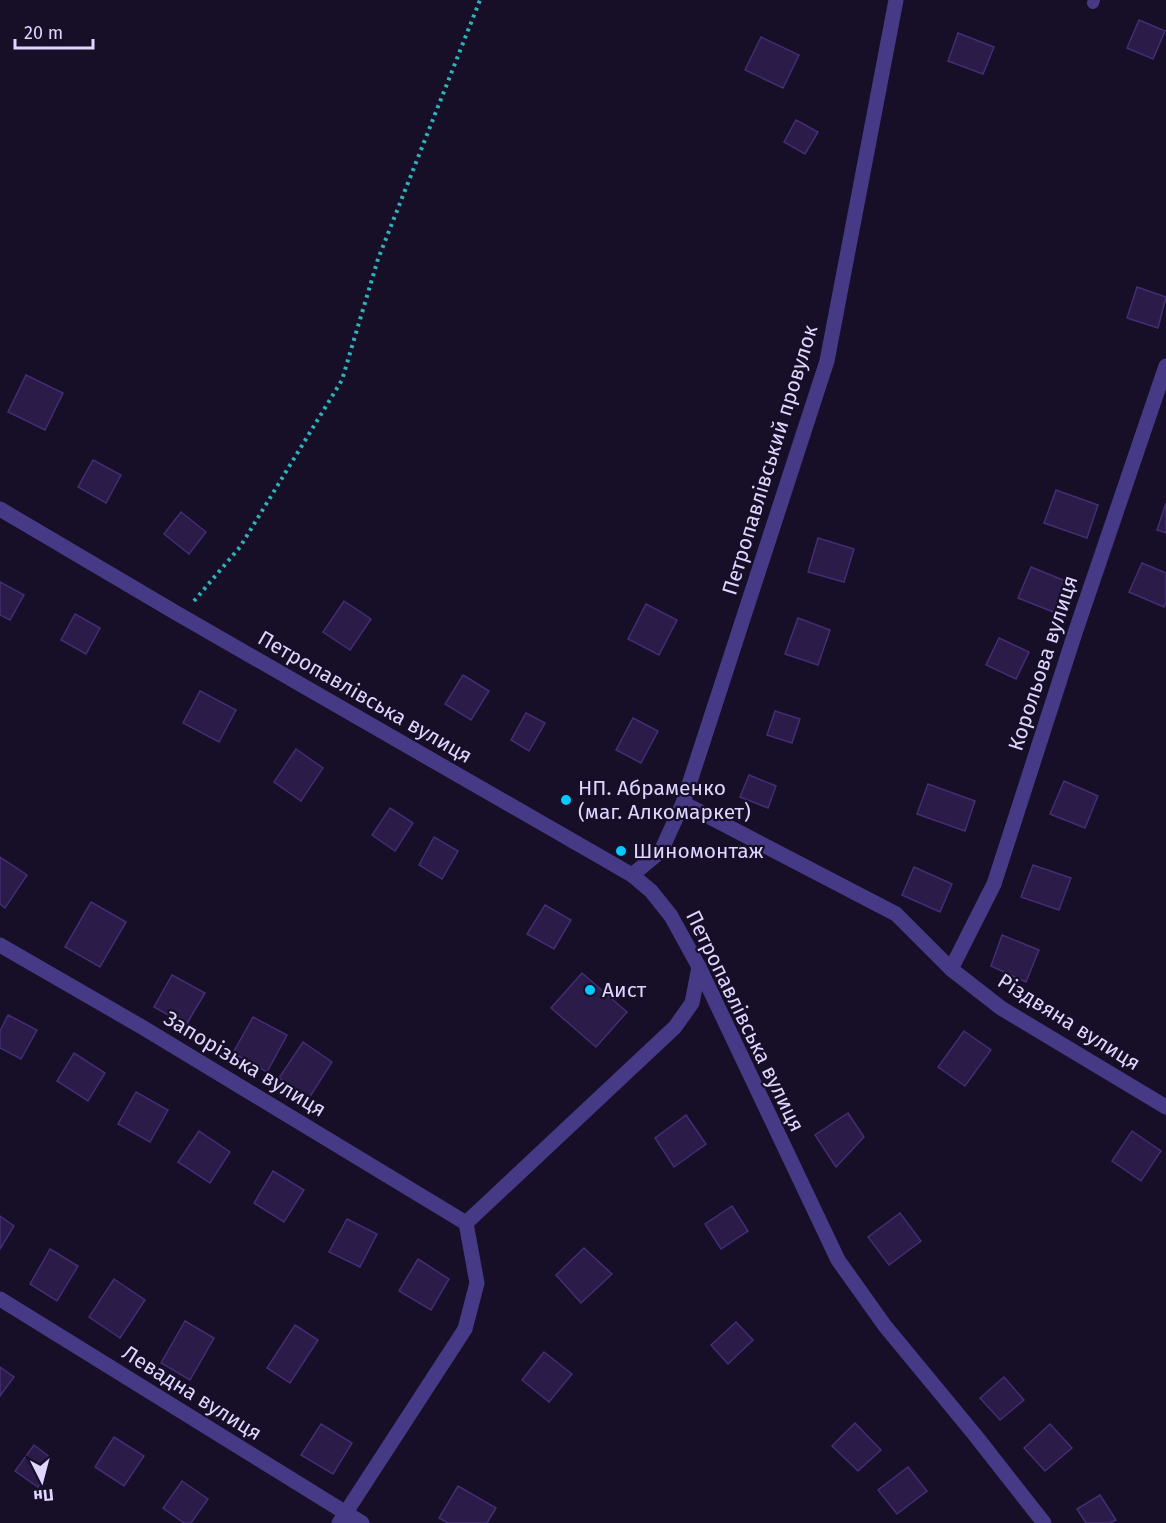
<svg xmlns="http://www.w3.org/2000/svg" width="1166" height="1523" font-family="'Fira Sans',sans-serif">
	<rect width="100%" height="100%" fill="#160f27"/>
	<g fill="#2a1b48" stroke="#432d74" stroke-width="1.5">
		<polygon points="1139,20 1165,31 1153,59 1127,48"/>
		<polygon points="958,33 994,47 983,74 948,61"/>
		<polygon points="761,37 799,55 783,88 745,70"/>
		<polygon points="796,120 818,132 805,154 784,142"/>
		<polygon points="1137,287 1166,297 1158,328 1127,318"/>
		<polygon points="26,375 63,393 45,430 8,412"/>
		<polygon points="93,460 121,475 106,503 78,487"/>
		<polygon points="1056,490 1098,505 1087,538 1044,523"/>
		<polygon points="1166,503 1166,533 1157,530"/>
		<polygon points="181,512 206,532 189,554 164,534"/>
		<polygon points="818,538 854,549 844,582 808,572"/>
		<polygon points="1142,563 1166,573 1166,602 1164,607 1129,592"/>
		<polygon points="1031,567 1068,582 1056,613 1018,598"/>
		<polygon points="0,582 24,595 10,620 0,615"/>
		<polygon points="344,601 371,619 350,650 323,632"/>
		<polygon points="646,604 677,620 659,655 628,639"/>
		<polygon points="75,614 100,628 86,654 61,640"/>
		<polygon points="798,618 830,630 818,665 785,654"/>
		<polygon points="999,638 1029,652 1016,679 986,665"/>
		<polygon points="463,675 489,691 471,720 445,704"/>
		<polygon points="200,691 236,710 219,742 183,723"/>
		<polygon points="775,711 800,719 792,743 767,735"/>
		<polygon points="526,713 545,723 529,751 511,740"/>
		<polygon points="633,718 658,731 641,763 616,750"/>
		<polygon points="296,749 323,768 301,801 274,782"/>
		<polygon points="749,775 776,786 768,808 740,797"/>
		<polygon points="1064,781 1098,796 1085,828 1050,814"/>
		<polygon points="928,784 975,801 965,831 917,814"/>
		<polygon points="390,808 413,823 395,851 372,835"/>
		<polygon points="434,837 458,851 442,879 419,865"/>
		<polygon points="0,857 27,875 5,908 0,904"/>
		<polygon points="1033,865 1071,878 1059,910 1021,897"/>
		<polygon points="914,867 952,884 940,912 902,895"/>
		<polygon points="91,902 126,922 100,967 65,947"/>
		<polygon points="545,905 571,920 554,949 527,934"/>
		<polygon points="1002,935 1039,950 1026,982 991,966"/>
		<polygon points="582,973 627,1012 596,1047 551,1008"/>
		<polygon points="172,975 205,993 186,1025 154,1007"/>
		<polygon points="8,1015 37,1030 21,1059 0,1048 0,1031"/>
		<polygon points="253,1017 287,1035 267,1072 233,1053"/>
		<polygon points="964,1031 991,1050 965,1086 938,1067"/>
		<polygon points="303,1042 332,1062 309,1098 279,1078"/>
		<polygon points="74,1053 105,1073 88,1101 57,1081"/>
		<polygon points="136,1092 168,1110 150,1142 118,1124"/>
		<polygon points="848,1113 864,1137 836,1167 815,1135"/>
		<polygon points="686,1115 706,1144 674,1167 655,1138"/>
		<polygon points="199,1131 230,1152 210,1183 178,1162"/>
		<polygon points="1132,1131 1161,1151 1141,1181 1112,1161"/>
		<polygon points="273,1171 304,1190 284,1222 254,1203"/>
		<polygon points="732,1206 748,1231 721,1249 705,1224"/>
		<polygon points="900,1213 921,1241 889,1265 868,1237"/>
		<polygon points="0,1216 14,1226 0,1249"/>
		<polygon points="347,1219 377,1234 360,1267 329,1252"/>
		<polygon points="584,1248 612,1274 581,1303 556,1275"/>
		<polygon points="50,1249 78,1266 57,1301 30,1284"/>
		<polygon points="418,1259 449,1279 431,1310 399,1291"/>
		<polygon points="114,1279 145,1300 120,1338 89,1317"/>
		<polygon points="185,1321 214,1338 190,1380 161,1363"/>
		<polygon points="736,1322 753,1340 728,1364 711,1345"/>
		<polygon points="295,1325 318,1340 290,1383 267,1368"/>
		<polygon points="544,1352 572,1374 549,1402 522,1380"/>
		<polygon points="0,1367 14,1377 0,1396"/>
		<polygon points="1004,1377 1024,1400 1000,1420 980,1398"/>
		<polygon points="855,1423 881,1450 858,1471 832,1446"/>
		<polygon points="321,1424 352,1443 333,1474 301,1455"/>
		<polygon points="1050,1424 1072,1448 1045,1471 1024,1448"/>
		<polygon points="114,1437 144,1456 124,1486 95,1467"/>
		<polygon points="34,1445 51,1458 38,1487 15,1471"/>
		<polygon points="908,1467 927,1491 897,1514 878,1490"/>
		<polygon points="182,1481 208,1499 191,1523 184,1523 163,1508"/>
		<polygon points="458,1486 496,1508 487,1523 448,1523 439,1518"/>
		<polygon points="1100,1495 1116,1520 1110,1523 1086,1523 1077,1509"/>
	</g>
	<g fill="none" stroke-linecap="round" stroke-linejoin="round">
		<polyline stroke="#2fb2b9" stroke-width="4" stroke-dasharray="3 4.5" stroke-linecap="butt" points="194,601 240,547 342,380 378,259 480,0"/>
		<polyline stroke="#463a86" stroke-width="12" points="1093,3 1094,0"/>
		<g stroke="#463a86" stroke-width="15">
			<polyline points="683,803 896,914 951,969 1001,1008 1166,1107"/>
			<polyline points="0,945 142,1027 466,1223"/>
			<polyline points="951,969 994,884 1075,633 1166,366"/>
			<polyline points="466,1223 675,1027 692,1003 699,967"/>
			<polyline points="0,1299 362,1523"/>
			<polyline points="339,1523 465,1329 477,1283 466,1223"/>
		</g>
		<g stroke="#463a86" stroke-width="15">
			<polyline points="0,509 178,614 632,875 651,891 671,916 699,967 838,1260 885,1326 975,1435 1044,1523"/>
			<polyline points="632,875 661,851 683,803 827,361 896,0"/>
		</g>
	</g>
	<g fill="#02c9ff" stroke="#160f27" stroke-width="2">
		<circle cx="566" cy="800" r="6"/>
		<circle cx="621" cy="851" r="6"/>
		<circle cx="590" cy="990" r="6"/>
	</g>
	<g text-anchor="middle" stroke-width="4.5" stroke-linejoin="round" paint-order="stroke">
		<g font-size="21" fill="#dfd6ff" stroke="#160f27">
			<text transform="translate(770 460) rotate(-73)" y="7">Петропавлівський провулок</text>
			<text transform="translate(1043 663) rotate(-72)" y="7">Корольова вулиця</text>
			<text transform="translate(365 697) rotate(30)" y="7">Петропавлівська вулиця</text>
			<text transform="translate(745 1021) rotate(64)" y="7">Петропавлівська вулиця</text>
			<text transform="translate(1069 1022) rotate(32)" y="7">Різдвяна вулиця</text>
			<text transform="translate(245 1064) rotate(31)" y="7">Запорізька вулиця</text>
			<text transform="translate(192 1393) rotate(32)" y="7">Левадна вулиця</text>
		</g>
		<g font-size="21" fill="#dfd6ff" stroke="#160f27" text-anchor="start">
			<text x="578" y="795">НП. Абраменко<tspan x="578" dy="24">(маг. Алкомаркет)</tspan></text>
			<text x="633" y="858">Шиномонтаж</text>
			<text x="602" y="997">Аист</text>
		</g>
	</g>
	<g transform="translate(42 1481) rotate(174)" stroke="#160f27" stroke-width="4.5" paint-order="stroke">
	<path d="M0-4.5L10 22L0 15L-10 22Z" fill="#dfd6ff"/>
	<text y="-9" font-size="16" font-weight="bold" text-anchor="middle" fill="#dfd6ff">Пн</text>
	</g>
	<path d="M15 39v9h78v-9" fill="none" stroke="#dfd6ff" stroke-width="3"/>
	<text x="24" y="39" font-size="18" fill="#dfd6ff" stroke="#160f27" stroke-width="4.5" paint-order="stroke">20 m</text>
</svg>
